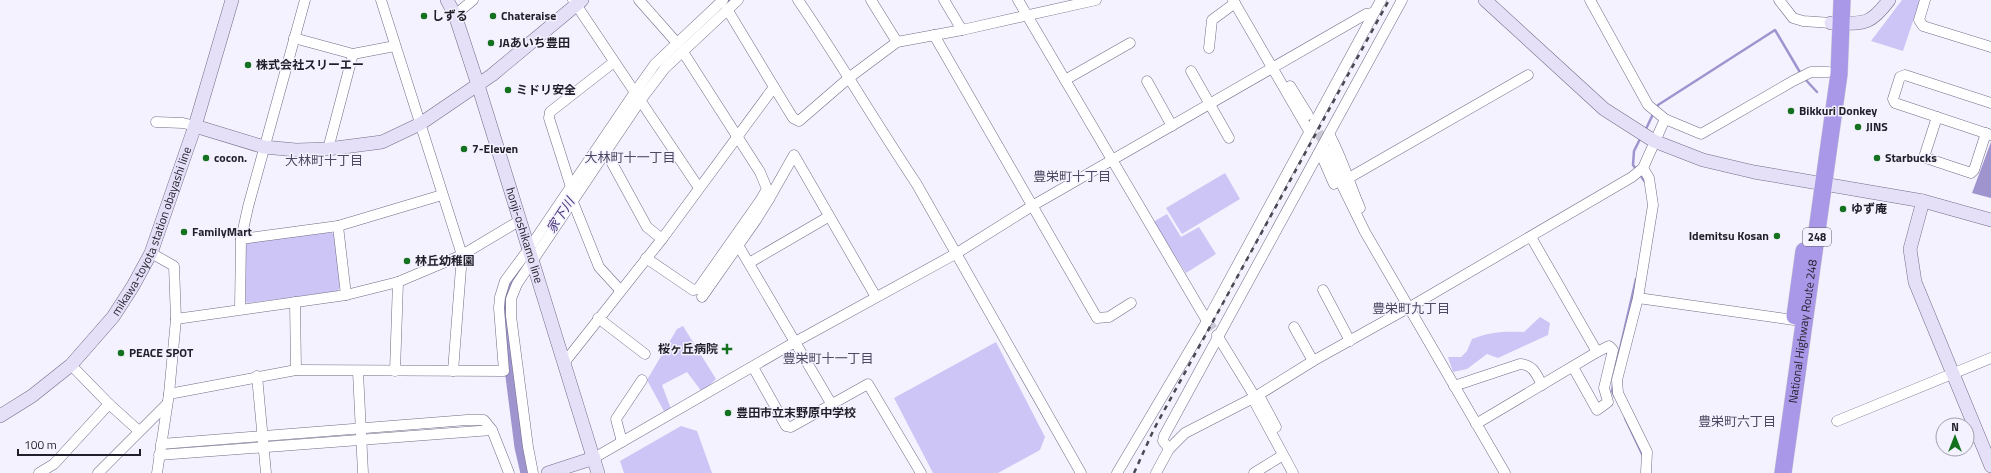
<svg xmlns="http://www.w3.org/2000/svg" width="1991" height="473" font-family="'Titillium Web','Noto Sans JP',sans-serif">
	<rect width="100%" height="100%" fill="#f4f2fe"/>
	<g fill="#cdc5f5">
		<polygon points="1902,0 1920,0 1903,51 1871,41"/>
		<polygon points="1225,173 1240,199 1182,234 1166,208"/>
		<polygon points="1167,214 1181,237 1199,227 1216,254 1186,273 1153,222"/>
		<polygon points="330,232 335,235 340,286 338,291 248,303 246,302 244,246 247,243"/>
		<path d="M 1540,317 L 1550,323 L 1548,335 L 1498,358 L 1487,354 L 1467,369 L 1453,372 L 1448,357 L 1461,357 L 1467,351 L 1472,339 C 1489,332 1506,331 1524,332 Z"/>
		<polygon points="683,326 716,379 702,392 687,372 662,385 671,409 665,413 647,380 677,329"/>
		<polygon points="996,342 1045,437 1040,450 998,473 933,473 894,398"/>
		<polygon points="681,426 697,431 712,473 624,473 620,461"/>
	</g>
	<polygon fill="#a094cf" points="1991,142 1991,198 1972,193"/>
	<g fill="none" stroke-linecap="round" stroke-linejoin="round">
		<g stroke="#a094cf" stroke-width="2.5">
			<polyline points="1804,78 1817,92"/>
			<polyline points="1656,108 1658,105 1775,30 1801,74"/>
			<polyline points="1645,131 1654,112"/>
			<polyline points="1636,169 1633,165 1634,151 1641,137"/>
			<polyline points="1639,173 1645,182"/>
			<polyline points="1616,366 1636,279"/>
			<polyline points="1613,385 1612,391 1615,397"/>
			<polyline points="1625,418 1643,456"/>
		</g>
		<g stroke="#a094cf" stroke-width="15">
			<polyline points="702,26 731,0"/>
			<polyline points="519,273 507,295 504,306 522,447 528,473"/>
		</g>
		<g stroke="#cac8d4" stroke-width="10" stroke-dasharray="10 5" stroke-linecap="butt">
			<polyline points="1311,119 1327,148"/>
			<polyline points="1207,321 1217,335"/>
		</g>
		<defs>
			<g id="street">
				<polyline points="381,0 462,255 453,371"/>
				<polyline points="573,0 699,188"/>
				<polyline points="639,0 677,43"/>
				<path d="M 798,0 C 839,60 876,123 916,183 L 1081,473"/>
				<polyline points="871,0 897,42"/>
				<polyline points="944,0 962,30"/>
				<polyline points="1018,0 1207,321"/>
				<polyline points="1233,0 1309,131"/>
				<polyline points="1590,0 1648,105 1665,119 1701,134 1793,81 1811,72 1828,72"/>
				<polyline points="1779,0 1793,18 1803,21 1831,23"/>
				<polyline points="1925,0 1919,20 1923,26 1991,47"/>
				<polyline points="727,9 774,87"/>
				<polyline points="455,15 473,0"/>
				<polyline points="934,35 1097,318 1109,317 1131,303"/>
				<polyline points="294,38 353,54 395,46"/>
				<polyline points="1209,48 1212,20 1235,3"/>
				<polyline points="1191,71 1229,138"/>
				<polyline points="1065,80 1130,43"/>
				<polyline points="1147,81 1172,126"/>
				<polyline points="1290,86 1308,115"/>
				<polyline points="1991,103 1905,75 1900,77 1893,99 1895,103 1991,135"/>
				<polyline points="1937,117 1925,154 1926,158 1971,173 1974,170 1986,133"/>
				<polyline points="156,122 183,123 195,126"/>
				<path d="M 1329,134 C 1342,157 1349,183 1360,208"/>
				<polyline points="328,149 353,54"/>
				<polyline points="1328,150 1339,179 1365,232 1505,473"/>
				<polyline points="606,152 647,227 662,239"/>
				<polyline points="1318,154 1323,159 1334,184"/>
				<polyline points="1643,168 1649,178 1653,205 1638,298 1617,380 1618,393 1647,452 1646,473"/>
				<polyline points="1347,179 1528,75"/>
				<polyline points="571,187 549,118 550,112 614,62"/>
				<polyline points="766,197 769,199 794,155 876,297"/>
				<polyline points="573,202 599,267 620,290"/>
				<polyline points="338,226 346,295"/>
				<polyline points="1531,237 1597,352"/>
				<polyline points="241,239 338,226 442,195"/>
				<polyline points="738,245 832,405"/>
				<polyline points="151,253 174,266 176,319 169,394 157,473"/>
				<polyline points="646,258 693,290 698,289 760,201 767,189 760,172 683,52"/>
				<polyline points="749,263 828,217"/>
				<polyline points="1323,290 1350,341"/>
				<polyline points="702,297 756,220 769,199"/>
				<polyline points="1638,298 1794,320"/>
				<polyline points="295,302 296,370"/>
				<polyline points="240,309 241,239 248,207 305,0"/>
				<polyline points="598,318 645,354"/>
				<polyline points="176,319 346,295 398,282 462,255 519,221"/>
				<polyline points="1294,327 1313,361"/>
				<polyline points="1217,335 1255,397 1254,401 1293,473"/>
				<polyline points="564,363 662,239 774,87 793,118 799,121 850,77 897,42 962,30 1096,0"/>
				<polyline points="71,365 109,404 139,431"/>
				<polyline points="753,367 786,426 791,427 868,384 921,473"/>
				<polyline points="395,371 398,282"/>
				<polyline points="358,372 363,473"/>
				<polyline points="257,376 266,473"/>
				<path d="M 1454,386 L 1520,364 C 1533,365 1536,373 1542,385"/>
				<polyline points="169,394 296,370 504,371 499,308 500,297 505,281 528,250 635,92 655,64 723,0"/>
				<polyline points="1255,397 1261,399 1276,427"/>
				<polyline points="1837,421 1991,358"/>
				<polyline points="1476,424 1597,352 1609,346 1613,350 1604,388 1608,402 1597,410 1573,367"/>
				<polyline points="622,442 616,419 642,380"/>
				<polyline points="161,444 467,420 484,420 492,430 509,473"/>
				<polyline points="1169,449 1163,441 1164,436 1402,0"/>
				<polyline points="159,455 492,430"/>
				<polyline points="594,458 795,342 957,253 1032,206 1366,14 1373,13"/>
				<polyline points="39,473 54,464 109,404"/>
				<polyline points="98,473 167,404"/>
				<polyline points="533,473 528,447 511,316 511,299 517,284 640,101 665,68 738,0"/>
				<polyline points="1117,473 1207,321 1381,0"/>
				<polyline points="1156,473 1169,449 1185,433 1255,397 1313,361 1410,307 1632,177 1643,168 1665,119"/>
				<polyline points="1254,473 1280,457"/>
			</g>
			<g id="secondary">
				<path id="s1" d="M 447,0 L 455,15 L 478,85 L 598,473"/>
				<polyline points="1485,0 1604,109 1654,141 1703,160 1754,172 1923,201 1991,220"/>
				<path d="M 1831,23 C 1863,23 1869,27 1889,0"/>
				<polyline points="195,126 264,147 296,150 328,149 382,142 420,124 492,75 582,0"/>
				<polyline points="1923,201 1910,249 1915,282 1991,466"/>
				<path id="s2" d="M 0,416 L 32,396 L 71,365 L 113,317 L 133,286 L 151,253 L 195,126 L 232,0"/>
				<polyline points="548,473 594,458"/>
			</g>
			<g id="highway">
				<polyline points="1795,316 1804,251"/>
				<path id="s3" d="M 1783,473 L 1839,74 L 1842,0"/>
			</g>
		</defs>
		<use href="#street" stroke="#716c87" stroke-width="11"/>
		<use href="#secondary" stroke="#716c87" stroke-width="14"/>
		<use href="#highway" stroke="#d3d2d4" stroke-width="18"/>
		<use href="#street" stroke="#fff" stroke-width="10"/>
		<use href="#secondary" stroke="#e5e0f8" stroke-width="13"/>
		<use href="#highway" stroke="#a998e7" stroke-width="17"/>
		<polyline stroke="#4a4853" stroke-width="2.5" stroke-dasharray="5 5" stroke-linecap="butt" points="1134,473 1154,429 1389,0"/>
	</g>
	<g fill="#13711f" stroke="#f4f2fe" stroke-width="1.5">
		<circle cx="424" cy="16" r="4"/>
		<circle cx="493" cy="16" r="4"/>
		<circle cx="491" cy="43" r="4"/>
		<circle cx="248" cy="65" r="4"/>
		<circle cx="508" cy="90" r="4"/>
		<circle cx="1791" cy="111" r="4"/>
		<circle cx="1858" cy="127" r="4"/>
		<circle cx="464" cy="149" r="4"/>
		<circle cx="206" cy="158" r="4"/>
		<circle cx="1877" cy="158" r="4"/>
		<circle cx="1843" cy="209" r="4"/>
		<circle cx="184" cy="232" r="4"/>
		<circle cx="1777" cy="236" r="4"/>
		<circle cx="407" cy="261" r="4"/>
		<path d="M725 343h4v4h4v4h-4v4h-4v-4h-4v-4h4z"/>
		<circle cx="121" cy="353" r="4"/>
		<circle cx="728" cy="413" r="4"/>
	</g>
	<g text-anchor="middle" stroke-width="3" stroke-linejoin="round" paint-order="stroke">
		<rect fill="#f4f2fe" stroke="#605e6a" stroke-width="1" x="1803" y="228" width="28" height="18" rx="3"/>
		<g font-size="11" font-weight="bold" fill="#211f2a">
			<text x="1817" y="241">248</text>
		</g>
		<g font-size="12" font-weight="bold" fill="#211f2a" stroke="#f4f2fe" text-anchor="start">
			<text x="432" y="20">しずる</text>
			<text x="501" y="20">Chateraise</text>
			<text x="499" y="47">JAあいち豊田</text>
			<text x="256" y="69">株式会社スリーエー</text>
			<text x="516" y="94">ミドリ安全</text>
			<text x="1799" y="115">Bikkuri Donkey</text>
			<text x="1866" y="131">JINS</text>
			<text x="472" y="153">7-Eleven</text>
			<text x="214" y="162">cocon.</text>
			<text x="1885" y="162">Starbucks</text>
			<text x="1851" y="213">ゆず庵</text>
			<text x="192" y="236">FamilyMart</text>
			<text x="1769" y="240" text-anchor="end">Idemitsu Kosan</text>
			<text x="415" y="265">林丘幼稚園</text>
			<text x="718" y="353" text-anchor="end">桜ヶ丘病院</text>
			<text x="129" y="357">PEACE SPOT</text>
			<text x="736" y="417">豊田市立末野原中学校</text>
		</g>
		<g font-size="12" fill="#211f2a" stroke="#f4f2fe">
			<text dy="4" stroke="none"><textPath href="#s2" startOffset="246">mikawa-toyota station obayashi line</textPath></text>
			<text dy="4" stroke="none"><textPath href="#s1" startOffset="248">honji-oshikamo line</textPath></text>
			<text dy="4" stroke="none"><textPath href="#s3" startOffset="143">National Highway Route 248</textPath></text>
		</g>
		<g font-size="13" fill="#4e4962" stroke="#f4f2fe">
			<text x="630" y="162">大林町十一丁目</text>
			<text x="324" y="165">大林町十丁目</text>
			<text x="1072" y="181">豊栄町十丁目</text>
			<text x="1411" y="313">豊栄町九丁目</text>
			<text x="828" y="363">豊栄町十一丁目</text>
			<text x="1737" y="426">豊栄町六丁目</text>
		</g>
		<g font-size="13" font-style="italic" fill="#4a367d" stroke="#f4f2fe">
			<text transform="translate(560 215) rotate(-57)" y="5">家下川</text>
		</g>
	</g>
	<g transform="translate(1955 437)"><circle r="19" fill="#f4f2fe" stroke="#a09ea9"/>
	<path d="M0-3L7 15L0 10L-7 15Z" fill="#13711f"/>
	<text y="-6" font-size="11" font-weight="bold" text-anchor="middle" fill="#211f2a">N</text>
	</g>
	<path d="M18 449v6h122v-6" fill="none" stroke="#211f2a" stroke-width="2"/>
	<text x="24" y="449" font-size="12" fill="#211f2a" stroke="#f4f2fe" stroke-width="3" paint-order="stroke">100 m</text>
</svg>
